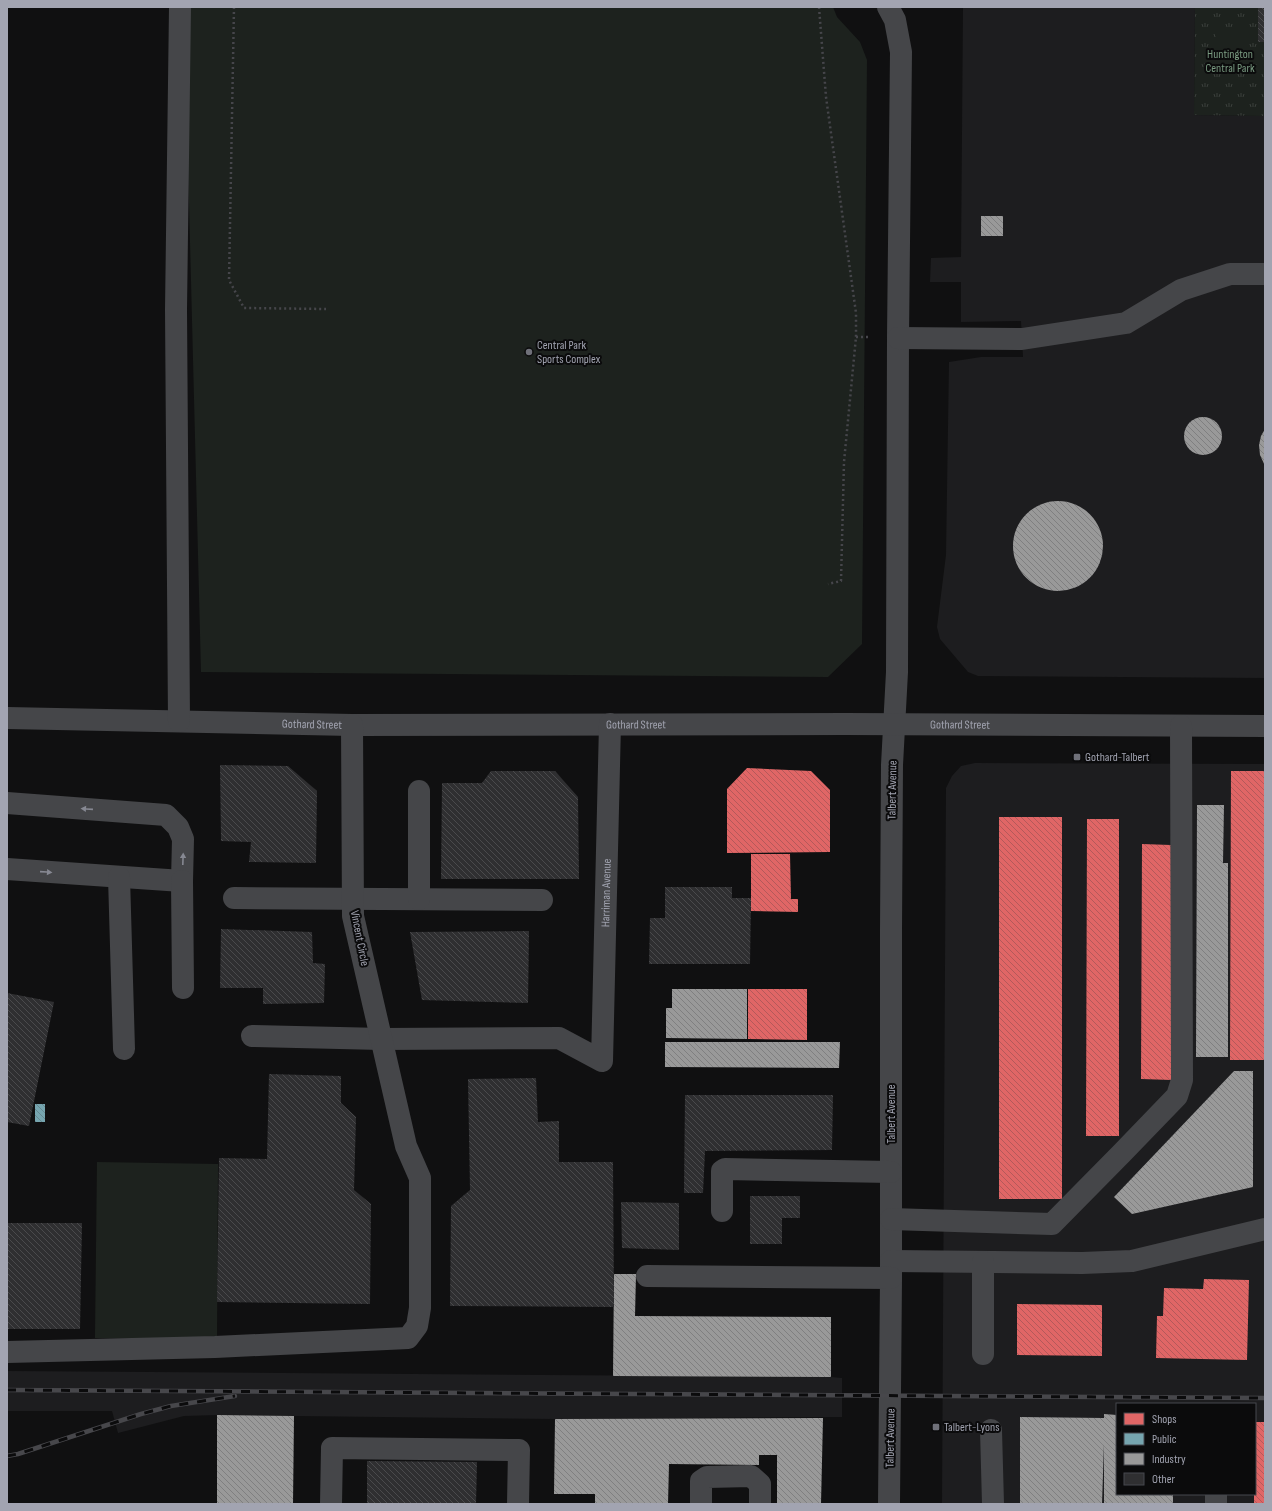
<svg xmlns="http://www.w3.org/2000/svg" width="1272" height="1511" font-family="'Sofia Sans Condensed',sans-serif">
	<defs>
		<pattern id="grass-tufts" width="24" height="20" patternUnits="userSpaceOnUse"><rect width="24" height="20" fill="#1d221e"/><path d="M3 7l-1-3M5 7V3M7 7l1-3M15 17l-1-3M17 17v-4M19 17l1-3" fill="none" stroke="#3b3f3c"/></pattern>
		<pattern id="shops-back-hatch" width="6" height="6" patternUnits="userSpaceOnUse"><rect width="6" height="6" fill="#e06666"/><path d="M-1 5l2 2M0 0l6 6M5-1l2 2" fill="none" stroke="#b4595a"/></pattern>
		<pattern id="public-back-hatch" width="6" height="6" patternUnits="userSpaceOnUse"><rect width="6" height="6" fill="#76a5af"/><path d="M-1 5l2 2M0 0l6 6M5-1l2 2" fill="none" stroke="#658890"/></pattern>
		<pattern id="industry-back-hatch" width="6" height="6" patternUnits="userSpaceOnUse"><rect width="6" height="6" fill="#999"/><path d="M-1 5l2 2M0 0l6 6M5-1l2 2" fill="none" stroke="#7f7f80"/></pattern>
		<pattern id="building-back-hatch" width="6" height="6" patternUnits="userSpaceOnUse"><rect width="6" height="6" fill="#2f2f31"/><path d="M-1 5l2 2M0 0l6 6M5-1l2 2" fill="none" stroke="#4a4a4c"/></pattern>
	</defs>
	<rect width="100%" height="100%" fill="#101011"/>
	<g fill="#1d1d1f" fill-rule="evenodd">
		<polygon points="963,7 1195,7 1194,115 1265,116 1265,678 978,676 968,672 940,639 937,627 946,555 949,362 981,357 1023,357 1021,321 961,322 961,282 930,282 931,258 961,257"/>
		<path d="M 975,763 L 1265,764 L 1265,1504 L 942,1504 L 946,788 L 952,776 L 961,766 ZM 1117,1404 L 1255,1404 L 1255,1494 L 1117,1494 Z"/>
		<polygon points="7,1371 831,1377 842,1378 842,1417 555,1419 217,1415 184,1416 118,1433 112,1411 7,1411"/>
	</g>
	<polygon fill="url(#grass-tufts)" points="1195,7 1265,7 1265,116 1194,115"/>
	<g fill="#1d221e">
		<polygon points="184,7 833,7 837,17 860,42 867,60 862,644 828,677 201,672"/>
		<rect x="1216" y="30" width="29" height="42"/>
		<polygon points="97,1162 218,1164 217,1339 95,1338"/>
	</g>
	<g fill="url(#shops-back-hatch)">
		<polygon points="747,768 811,771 830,790 830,852 727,853 727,789"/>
		<polygon points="1231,771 1265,771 1265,1060 1230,1060"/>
		<rect x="999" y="817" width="63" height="382"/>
		<polygon points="1087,819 1119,819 1119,1136 1086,1136"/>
		<polygon points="1142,844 1171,845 1171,1080 1141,1079"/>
		<polygon points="751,854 790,854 791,899 798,899 798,912 751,911"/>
		<polygon points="748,989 807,989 807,1040 748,1039"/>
		<polygon points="1204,1279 1249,1280 1247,1360 1156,1358 1157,1316 1163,1316 1164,1288 1203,1289"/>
		<polygon points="1017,1304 1102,1305 1102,1356 1017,1355"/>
		<polygon points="1255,1422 1265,1422 1265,1504 1254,1504 1254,1494 1255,1494"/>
	</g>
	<rect fill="url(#public-back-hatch)" x="35" y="1104" width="10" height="18"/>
	<g fill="url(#industry-back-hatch)">
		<rect x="981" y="216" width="22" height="20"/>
		<circle cx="1203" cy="436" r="19"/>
		<polygon points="1265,429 1265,466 1260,455 1259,445 1261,436"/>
		<circle cx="1058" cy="546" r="45"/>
		<polygon points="1197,805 1224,805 1223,863 1228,863 1228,1057 1196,1057"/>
		<polygon points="672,989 747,989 747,1039 666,1038 666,1008 672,1008"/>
		<polygon points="665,1042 840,1042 839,1068 665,1067"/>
		<polygon points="1234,1071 1253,1071 1253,1187 1132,1214 1114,1197"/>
		<polygon points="614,1274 636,1274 635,1316 831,1317 831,1377 613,1376"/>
		<polygon points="1104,1414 1117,1415 1117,1494 1173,1494 1173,1504 1104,1504 1104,1444 1102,1504 1020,1504 1020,1417 1104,1418"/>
		<polygon points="217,1415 294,1416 293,1504 217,1504"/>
		<polygon points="823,1418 821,1504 777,1504 777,1455 759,1455 759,1465 669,1464 668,1504 595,1504 595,1494 554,1494 555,1419"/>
	</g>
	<g fill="url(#building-back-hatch)">
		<rect x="1258" y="7" width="7" height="35"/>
		<polygon points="220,765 288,766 317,791 316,863 249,862 251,842 221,841"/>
		<polygon points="491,771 555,771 578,797 579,879 441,879 442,783 482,783"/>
		<polygon points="665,887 732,887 732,898 751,898 750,964 649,964 650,918 665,918"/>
		<polygon points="221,929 312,932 313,963 325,964 324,1003 263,1004 263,988 220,988"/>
		<polygon points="529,931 528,1003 422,1000 410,932"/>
		<polygon points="7,993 54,1002 29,1126 7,1122"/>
		<polygon points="269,1074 341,1076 341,1103 356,1117 354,1190 371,1204 370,1304 217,1302 219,1158 267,1159"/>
		<polygon points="536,1078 538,1122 559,1121 559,1162 613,1162 614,1307 450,1306 451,1206 470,1190 468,1079"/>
		<polygon points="685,1095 833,1095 832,1150 705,1151 703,1193 684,1193"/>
		<polygon points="750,1196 800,1196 800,1218 782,1218 782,1244 750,1244"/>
		<polygon points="621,1202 679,1203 679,1250 622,1248"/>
		<polygon points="7,1223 82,1223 80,1329 7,1329"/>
		<polygon points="367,1461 477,1462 476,1504 367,1504"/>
	</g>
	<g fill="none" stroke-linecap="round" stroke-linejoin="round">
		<g stroke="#46464b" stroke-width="2.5" stroke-dasharray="2 3" stroke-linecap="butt">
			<polyline points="234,7 229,280 244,308 326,309"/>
			<polyline points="819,7 826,97 856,313 856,337 844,462 841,581 828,584"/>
			<polyline points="856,337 870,337"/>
		</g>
		<g stroke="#454649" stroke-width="22">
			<polyline points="888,7 895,20 901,52 898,338 897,672 892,765 891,930 891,1278 889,1504"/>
			<polyline points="898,338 1022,339 1126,323 1181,290 1230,274 1265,274"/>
			<path id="s1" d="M 7,718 L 352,725 L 845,724 L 1265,726"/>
			<polyline points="179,721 176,310 180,7"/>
			<polyline points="7,803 166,815 178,827 183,839 182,881 7,869"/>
			<polyline points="119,877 124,1049"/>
			<polyline points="182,881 183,988"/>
			<polyline points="234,898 542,900"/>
			<polyline points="419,899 419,791"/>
			<path id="s2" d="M 252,1036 L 382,1039 L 559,1038 L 602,1061 L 610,724"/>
			<polyline points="722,1211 722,1171 725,1169 891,1172"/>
			<polyline points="891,1219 1052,1224 1122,1153 1177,1096 1182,1080 1181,726"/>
			<polyline points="891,1261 1082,1263 1132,1261 1265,1229"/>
			<polyline points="647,1276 891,1278"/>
			<polyline points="7,1352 215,1347 408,1338 417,1326 420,1308 420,1178 406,1146 353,916 352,725"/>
			<polyline points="983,1354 983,1262"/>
			<polyline points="991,1430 993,1504"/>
			<polyline points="331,1504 332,1448 519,1450 518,1504"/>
			<polyline points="701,1504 701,1481 707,1477 751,1476 760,1484 760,1504"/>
			<polyline points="1216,1504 1216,1494"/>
		</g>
		<defs>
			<g id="rail">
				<polyline points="7,1390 1265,1398"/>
				<polyline points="7,1456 18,1454 141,1414 171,1406 235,1396"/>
			</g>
		</defs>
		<use href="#rail" stroke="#47474b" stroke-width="4.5"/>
		<use href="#rail" stroke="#0b0b0c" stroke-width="3" stroke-dasharray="9" stroke-linecap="butt"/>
	</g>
	<defs><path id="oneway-solid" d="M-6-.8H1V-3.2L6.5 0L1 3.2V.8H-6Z"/></defs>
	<g fill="#868892">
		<use href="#oneway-solid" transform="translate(87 809) rotate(-176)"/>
		<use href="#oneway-solid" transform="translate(183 859) rotate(-88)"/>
		<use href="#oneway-solid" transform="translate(46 872) rotate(4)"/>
	</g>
	<g fill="#6f7079" stroke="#0b0b0c" stroke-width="1.5">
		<circle cx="529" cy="352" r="4"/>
		<rect x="1073" y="753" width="8" height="8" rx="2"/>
		<rect x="932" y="1423" width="8" height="8" rx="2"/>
	</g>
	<g text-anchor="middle" stroke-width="4" stroke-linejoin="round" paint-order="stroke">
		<g font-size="12" fill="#7a9b82" stroke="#0b0b0c">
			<text x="1230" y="58">Huntington<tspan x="1230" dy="14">Central Park</tspan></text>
		</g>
		<g font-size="12" fill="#a2a4b1" stroke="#0b0b0c" text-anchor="start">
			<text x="537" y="349">Central Park<tspan x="537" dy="14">Sports Complex</tspan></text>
			<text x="1085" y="761">Gothard-Talbert</text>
			<text x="944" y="1431">Talbert-Lyons</text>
		</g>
		<g font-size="12" fill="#a2a4b1" stroke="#0b0b0c">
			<text dy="4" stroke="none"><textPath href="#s1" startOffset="305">Gothard Street</textPath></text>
			<text dy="4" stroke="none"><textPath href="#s1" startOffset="629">Gothard Street</textPath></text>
			<text dy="4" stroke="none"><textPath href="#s1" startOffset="953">Gothard Street</textPath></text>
			<text transform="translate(892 790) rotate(-89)" y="4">Talbert Avenue</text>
			<text dy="4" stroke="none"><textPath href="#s2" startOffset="524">Harriman Avenue</textPath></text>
			<text transform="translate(360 938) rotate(79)" y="4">Vincent Circle</text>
			<text transform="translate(891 1114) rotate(-90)" y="4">Talbert Avenue</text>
			<text transform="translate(890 1438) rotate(-89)" y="4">Talbert Avenue</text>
		</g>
	</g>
	<rect width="1272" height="1511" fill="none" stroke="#a2a4b1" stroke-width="16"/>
	<rect x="1116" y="1403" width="140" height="92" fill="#0b0b0c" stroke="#47484e"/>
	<rect x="1124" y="1413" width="20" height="12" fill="#e06666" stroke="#47484e"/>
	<text x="1152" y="1423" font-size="12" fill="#a2a4b1">Shops</text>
	<rect x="1124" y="1433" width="20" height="12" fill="#76a5af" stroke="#47484e"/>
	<text x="1152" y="1443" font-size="12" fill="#a2a4b1">Public</text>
	<rect x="1124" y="1453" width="20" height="12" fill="#999999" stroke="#47484e"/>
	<text x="1152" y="1463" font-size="12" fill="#a2a4b1">Industry</text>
	<rect x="1124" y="1473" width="20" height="12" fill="#2f2f31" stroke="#47484e"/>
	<text x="1152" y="1483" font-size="12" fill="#a2a4b1">Other</text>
</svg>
